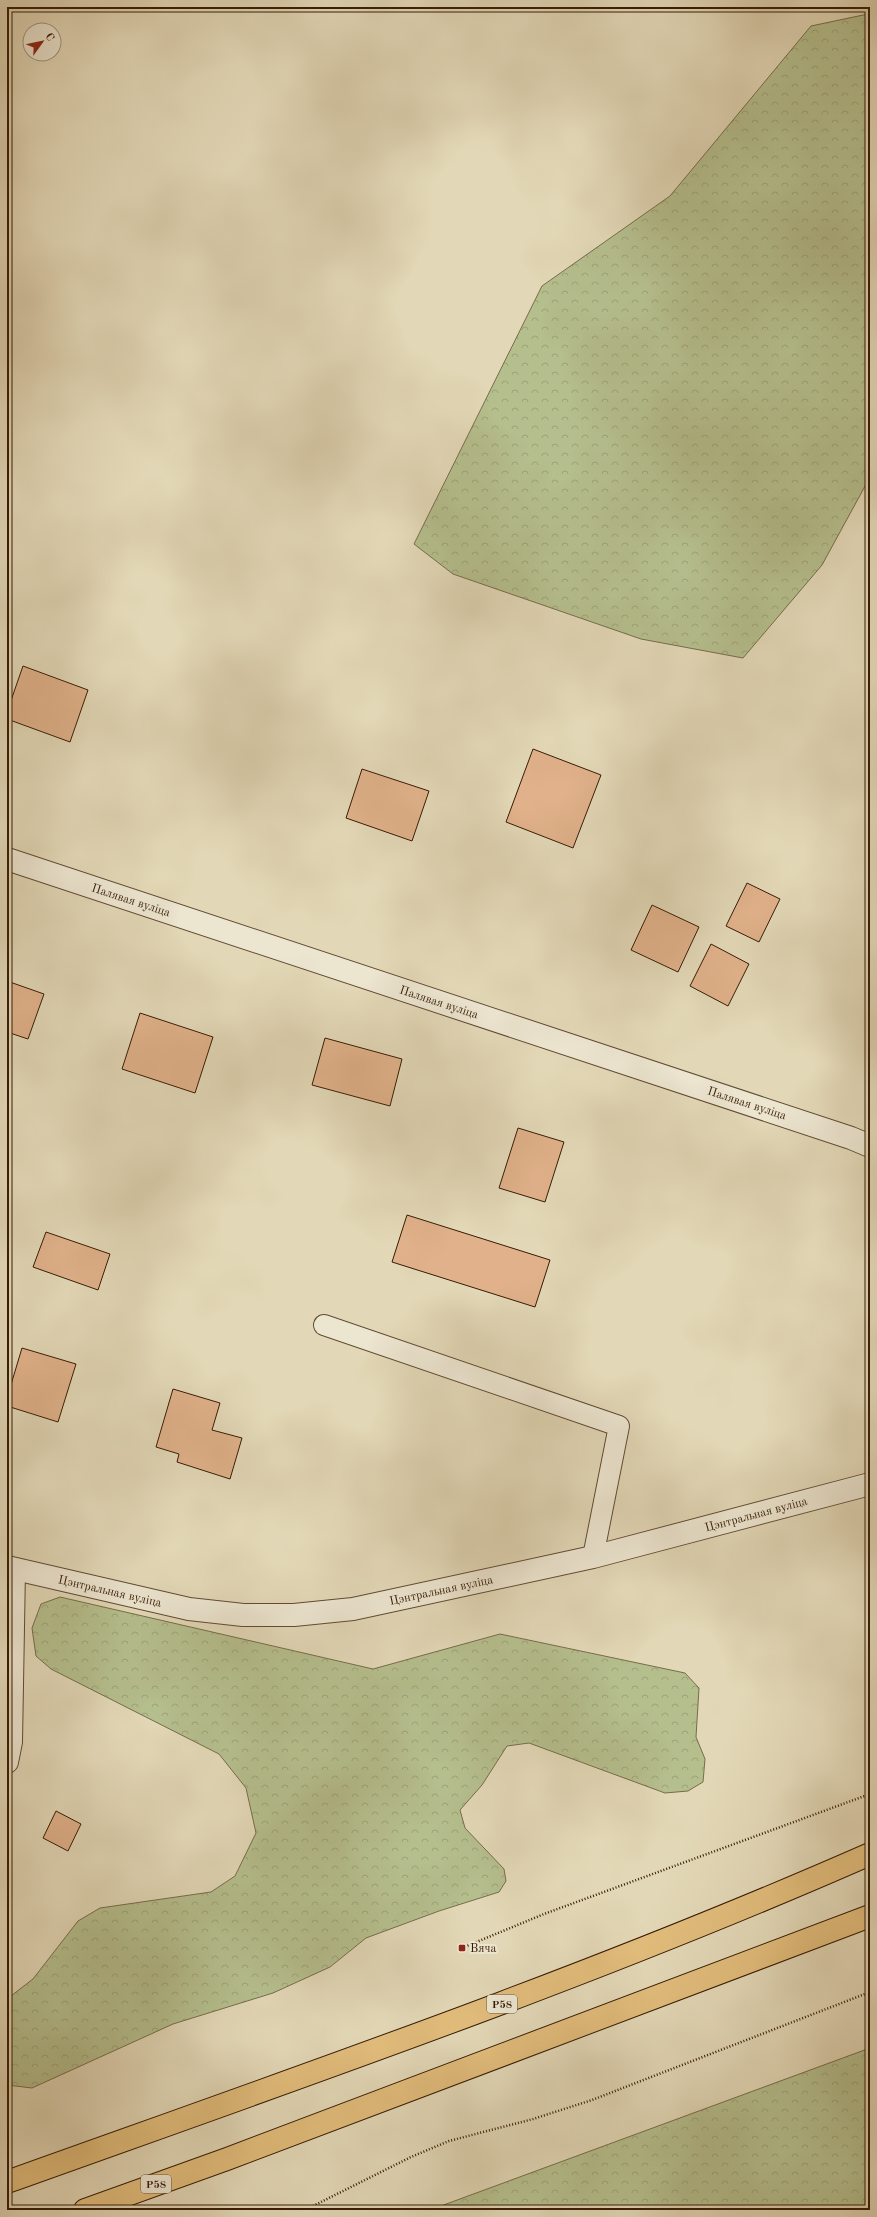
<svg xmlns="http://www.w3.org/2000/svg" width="877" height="2217" font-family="'Old Standard TT',serif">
	<defs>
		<pattern id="forest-crowns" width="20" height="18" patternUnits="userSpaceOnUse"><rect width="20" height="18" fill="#b5be8d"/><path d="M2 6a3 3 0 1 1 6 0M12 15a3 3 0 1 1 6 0" fill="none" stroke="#9ca378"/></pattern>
	</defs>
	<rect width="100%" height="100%" fill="#e2d7b6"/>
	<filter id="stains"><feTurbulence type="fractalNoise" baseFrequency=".005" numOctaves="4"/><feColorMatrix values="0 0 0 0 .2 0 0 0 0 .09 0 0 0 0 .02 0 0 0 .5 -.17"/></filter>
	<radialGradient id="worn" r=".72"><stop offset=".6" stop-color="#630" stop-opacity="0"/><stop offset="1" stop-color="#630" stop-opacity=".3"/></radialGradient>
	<g fill="url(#forest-crowns)" stroke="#766d49">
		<polygon points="868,14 870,15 870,477 822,565 743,658 641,639 453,574 414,544 542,286 670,196 811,26"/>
		<polygon points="60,1597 373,1669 500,1634 685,1673 699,1688 696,1737 705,1759 703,1782 688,1791 665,1793 529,1743 507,1746 482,1785 460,1810 465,1828 504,1869 506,1881 499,1892 439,1911 366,1938 330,1967 273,1993 173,2024 32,2088 7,2085 7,1999 33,1979 78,1921 100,1908 211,1892 235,1876 256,1833 246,1788 219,1754 51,1669 36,1656 32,1628 41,1604"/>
		<polygon points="870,2048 870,2210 430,2210"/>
	</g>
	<g fill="#e0b18a" stroke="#361c05">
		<polygon points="23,666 88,690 70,742 7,719 7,712"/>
		<polygon points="533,749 601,775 573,848 506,822"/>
		<polygon points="362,769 429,791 412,841 346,818"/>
		<polygon points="747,883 780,899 759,942 726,926"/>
		<polygon points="652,905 699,927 678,972 631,950"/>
		<polygon points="711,944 749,964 728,1006 690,986"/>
		<polygon points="7,981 44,994 28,1039 7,1032"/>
		<polygon points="140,1013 213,1037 195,1093 122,1069"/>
		<polygon points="325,1038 402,1059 390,1106 312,1085"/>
		<polygon points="518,1128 564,1142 545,1202 499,1188"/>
		<polygon points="407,1215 550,1260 535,1307 392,1262"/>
		<polygon points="46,1232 110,1254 98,1290 33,1267"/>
		<polygon points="22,1348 76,1364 58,1422 7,1406 7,1398"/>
		<polygon points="173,1389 220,1403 212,1430 242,1438 230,1479 177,1462 179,1454 156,1447"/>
		<polygon points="56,1811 81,1824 68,1851 43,1838"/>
	</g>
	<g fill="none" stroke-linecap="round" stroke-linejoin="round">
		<defs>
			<polyline id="service" points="324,1325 619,1426 593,1557"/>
			<g id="minor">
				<polyline points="7,859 851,1138 870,1146"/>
				<polyline points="7,1762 11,1742 14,1569"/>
			</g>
			<polyline id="tertiary" points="7,1567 189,1609 243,1615 294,1615 353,1609 593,1557 870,1484"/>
			<g id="primary">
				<path d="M 7,2182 C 297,2078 588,1978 870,1854"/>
				<polyline points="85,2210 227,2159 870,1916"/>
			</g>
		</defs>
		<use href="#service" stroke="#614b31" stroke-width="22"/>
		<use href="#minor" stroke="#614b31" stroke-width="24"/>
		<use href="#tertiary" stroke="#614b31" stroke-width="24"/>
		<use href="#primary" stroke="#361c05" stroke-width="24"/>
		<g stroke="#361c05" stroke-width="2.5" stroke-dasharray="1 2" stroke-linecap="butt">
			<polyline points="462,1948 544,1914 870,1794"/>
			<polyline points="305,2210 411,2157 449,2141 533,2119 592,2100 870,1992"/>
		</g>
		<use href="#service" stroke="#ece5d0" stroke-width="20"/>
		<use href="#minor" stroke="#ece5d0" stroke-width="22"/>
		<use href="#tertiary" stroke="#ece5d0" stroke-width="22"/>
		<use href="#primary" stroke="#e1bc7b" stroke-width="22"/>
	</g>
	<rect fill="#8f2418" stroke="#ece5d0" stroke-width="1.5" x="458" y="1944" width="8" height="8" rx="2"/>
	<g text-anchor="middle" stroke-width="4" stroke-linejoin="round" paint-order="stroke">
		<g fill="#ece5d0" stroke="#6d5842" stroke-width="1">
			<rect x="487" y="1995" width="30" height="18" rx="3"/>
			<rect x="141" y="2175" width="30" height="18" rx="3"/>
		</g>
		<g font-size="11" font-weight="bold" fill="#361c05">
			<text x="502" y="2008">Р58</text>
			<text x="156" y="2188">Р58</text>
		</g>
		<g font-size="12" fill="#361c05" stroke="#ece5d0">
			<text transform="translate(131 900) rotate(18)" y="4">Палявая вуліца</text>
			<text transform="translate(439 1002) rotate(18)" y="4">Палявая вуліца</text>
			<text transform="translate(747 1103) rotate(18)" y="4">Палявая вуліца</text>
			<text transform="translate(756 1514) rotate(-15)" y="4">Цэнтральная вуліца</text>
			<text transform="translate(441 1590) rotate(-12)" y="4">Цэнтральная вуліца</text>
			<text transform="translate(110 1591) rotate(13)" y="4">Цэнтральная вуліца</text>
		</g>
		<g font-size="12" fill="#361c05" stroke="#ece5d0" text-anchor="start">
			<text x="470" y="1952">Вяча</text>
		</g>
	</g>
	<rect width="877" height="2217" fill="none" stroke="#e2d7b6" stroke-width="24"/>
	<rect x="8" y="8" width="861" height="2201" fill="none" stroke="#361c05" stroke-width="2"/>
	<rect x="12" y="12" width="853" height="2193" fill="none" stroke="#361c05"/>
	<g transform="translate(42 42) rotate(57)"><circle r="19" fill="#ece5d0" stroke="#a3957f"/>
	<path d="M0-3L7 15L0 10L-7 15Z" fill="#8f2418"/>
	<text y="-6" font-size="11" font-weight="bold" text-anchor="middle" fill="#361c05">С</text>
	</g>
	<rect width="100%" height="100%" filter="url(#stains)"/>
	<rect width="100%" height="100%" fill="url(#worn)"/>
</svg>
